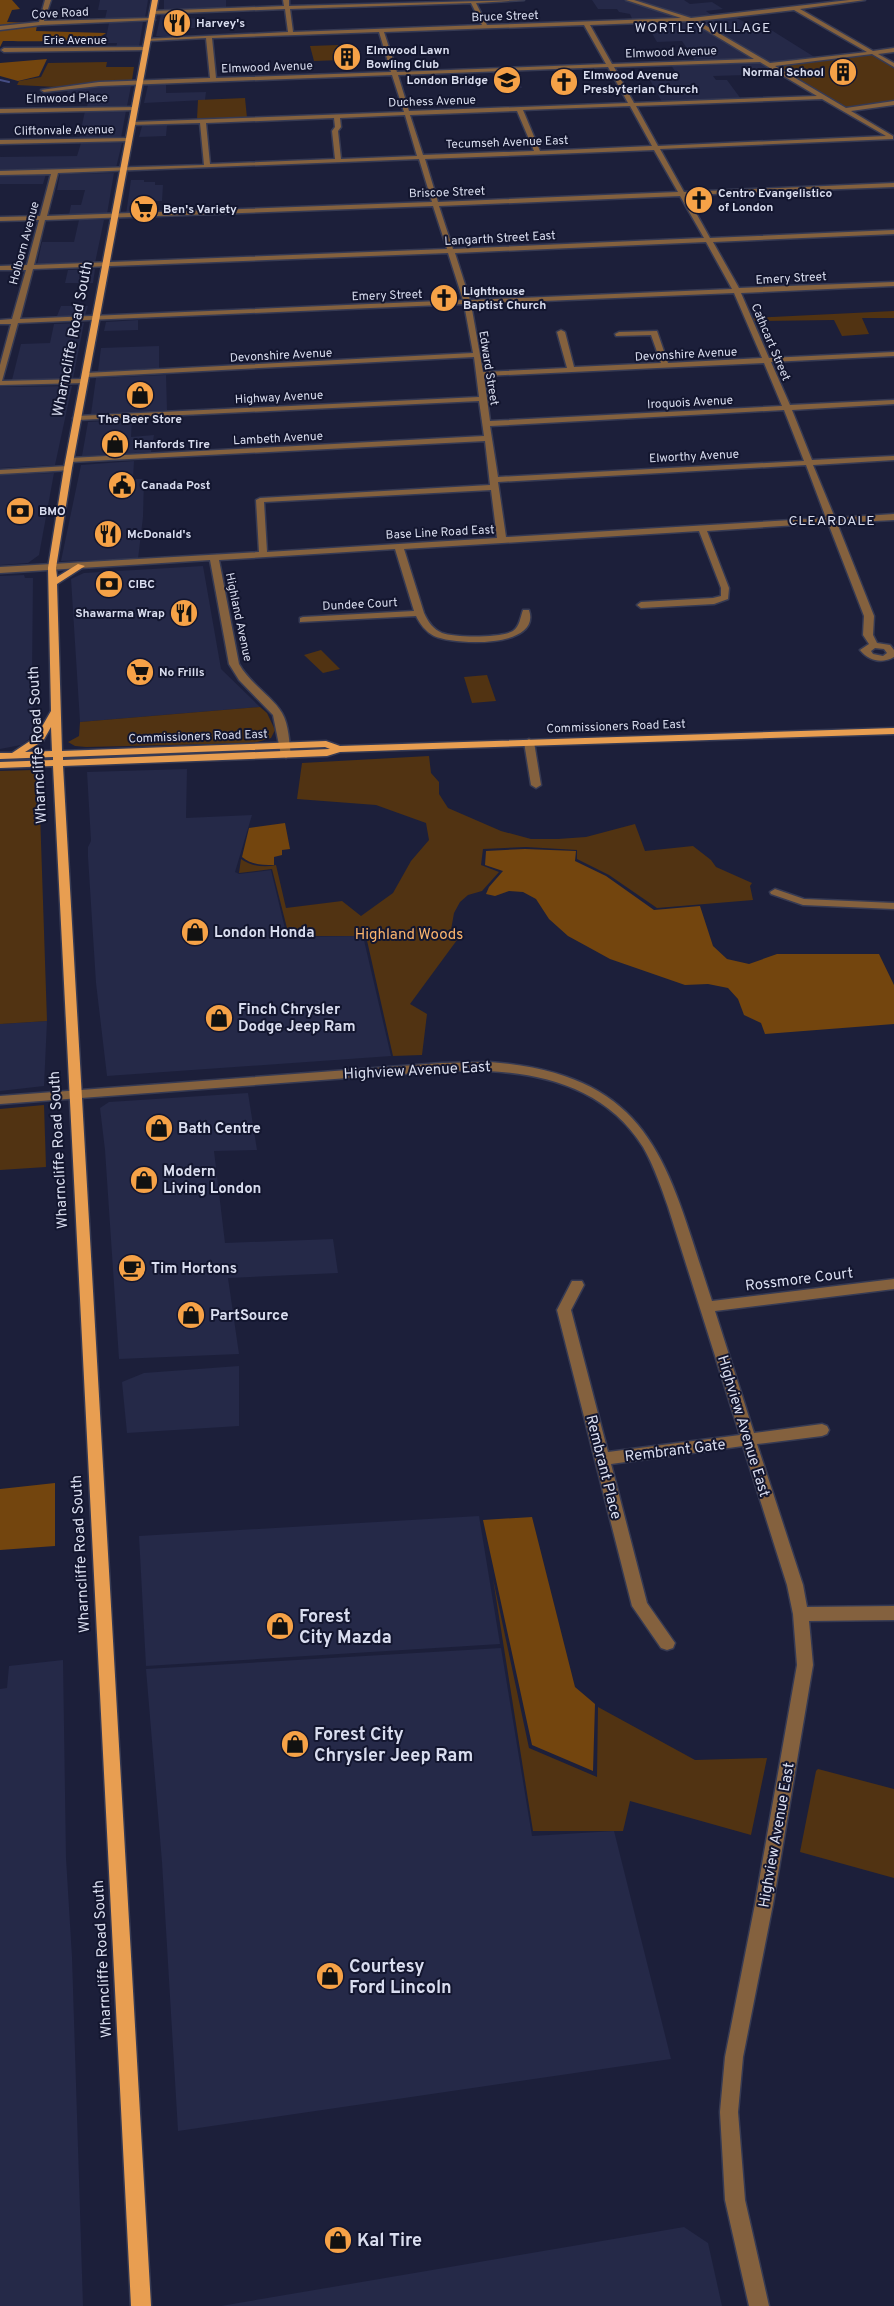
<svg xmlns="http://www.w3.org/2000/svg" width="894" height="2306" font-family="Overpass,sans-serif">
	<rect width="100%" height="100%" fill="#1c1f3a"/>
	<g fill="#252948">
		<polygon points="100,0 148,0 145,18 105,19 107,10 98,10"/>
		<polygon points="164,0 226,0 226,8 164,10"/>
		<polygon points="592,0 684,0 690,4 712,2 723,9 706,11 714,17 731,15 748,24 760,23 816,58 766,65 780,74 713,76 716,80 727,80 741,99 662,102 650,80 680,79 671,65 694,64 694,59 682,41 657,42 654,37 652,33 658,33 656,28 675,27 671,21 633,21 630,14 619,12 617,9 598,9"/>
		<polygon points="182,13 183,19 201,18 200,28 179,28 179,37 156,36 161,14"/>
		<polygon points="143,22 139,47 116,48 117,43 105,43 109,23"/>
		<polygon points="515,71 522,88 499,89 492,72"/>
		<polygon points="166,84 166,93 206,92 205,100 144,103 148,85"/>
		<polygon points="98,86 131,86 127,106 87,107 90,93 67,93 68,90"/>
		<polygon points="85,111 126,111 121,138 79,139"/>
		<polygon points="167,125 166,136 139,137 142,126"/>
		<polygon points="81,143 122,143 116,168 0,170 0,157 77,156"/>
		<polygon points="114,173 107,214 69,215 71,205 81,205 85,190 57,190 60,174"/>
		<polygon points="46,174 43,184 0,184 0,175"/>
		<polygon points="131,180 144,180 144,182 155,182 155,185 163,185 162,201 155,201 153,213 126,214"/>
		<polygon points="79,220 104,220 95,263 37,265 42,242 74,242"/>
		<polygon points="95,269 93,283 65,283 68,270"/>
		<polygon points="61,306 88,306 85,316 57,316"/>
		<polygon points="138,320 138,330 104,331 106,322"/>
		<polygon points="84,323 73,379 12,380 21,344 50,343 54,324"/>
		<polygon points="159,346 159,368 98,371 101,348"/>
		<polygon points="166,375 167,410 91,414 96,378"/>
		<polygon points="72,386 55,465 0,468 0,387"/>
		<polygon points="132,419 131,437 154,435 151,452 82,456 88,422"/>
		<polygon points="134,461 133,479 144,479 143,517 138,559 61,561 81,465"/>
		<polygon points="54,473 39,555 28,563 0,565 0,475"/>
		<polygon points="203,566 221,669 260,707 80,722 71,579 84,573"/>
		<polygon points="24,575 25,578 33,578 32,676 33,736 21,745 0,749 0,576"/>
		<polygon points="187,769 186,818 252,815 235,872 239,874 271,870 287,937 363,936 391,1056 107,1076 96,983 88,857 88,847 91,841 87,772"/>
		<polygon points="47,1021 44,1086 0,1091 0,1024"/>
		<polygon points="248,1093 257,1150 214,1151 225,1243 333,1239 338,1273 228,1278 239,1354 119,1359 105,1150 100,1108 109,1102"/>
		<polygon points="239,1366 239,1426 127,1433 122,1382 144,1373"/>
		<polygon points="479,1516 500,1644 146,1666 139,1536"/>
		<polygon points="501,1648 532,1836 614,1831 671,2059 178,2131 162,1862 146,1669"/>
		<polygon points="63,1660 66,1858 72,1957 83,2306 0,2306 0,1689 7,1688 9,1666"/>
		<polygon points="684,2227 708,2243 722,2306 221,2306"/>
	</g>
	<g fill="#513312">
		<polygon points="338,45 342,60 314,61 310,46"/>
		<polygon points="872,54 894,67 894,102 845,108 777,67"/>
		<polygon points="107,62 106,67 134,67 132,80 85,83 57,87 17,85 19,81 41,77 48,63"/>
		<polygon points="245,98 247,118 197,119 198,100"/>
		<polygon points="894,311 894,318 862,318 869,334 842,336 834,320 754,321 753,318"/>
		<polygon points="321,650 340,669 323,673 304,655"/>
		<polygon points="487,675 496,701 472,703 464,677"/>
		<polygon points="260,707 267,713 275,730 271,738 254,743 86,747 75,746 68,742 79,736 80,722"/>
		<path d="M 429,756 L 431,773 L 439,782 L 439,794 L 448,808 L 501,831 L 531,839 L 558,839 L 586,837 L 635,824 L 645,851 L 693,846 L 711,860 L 716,867 L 752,883 L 750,886 L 753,900 L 657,908 L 609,875 L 577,859 L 577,850 L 526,847 L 483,849 L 481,865 L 499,872 L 482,891 L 468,895 L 460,902 L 454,913 L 451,930 L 457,940 L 410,1004 L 427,1014 L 422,1055 L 393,1056 L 366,936 L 289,936 L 272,869 L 239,873 L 241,859 C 251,866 264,868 276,865 L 286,908 L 342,901 L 361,916 L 393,893 L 411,861 L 429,840 L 426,823 L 376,805 L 297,799 L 302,763 Z"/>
		<polygon points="33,770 41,775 39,782 47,1021 0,1024 0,771"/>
		<polygon points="44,1105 46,1167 0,1170 0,1109"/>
		<polygon points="493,1579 529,1748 597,1777 598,1707 695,1760 767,1758 751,1835 630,1801 623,1831 533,1831"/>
		<polygon points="818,1769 894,1789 894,1878 800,1852 816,1771"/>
	</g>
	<g fill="#73450e">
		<polygon points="0,0 12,0 20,9 12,10 7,22 33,23 0,26"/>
		<path d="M 37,25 L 36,31 L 106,33 C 95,44 22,41 3,41 L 0,47 L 0,29 Z"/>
		<polygon points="47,59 39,76 18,81 0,76 0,63"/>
		<path d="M 285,823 L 290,849 L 282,850 L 282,855 L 274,857 L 274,865 C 261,865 252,865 242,857 L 249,828 Z"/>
		<polygon points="525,849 576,851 575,861 606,876 654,910 700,906 713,946 727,959 749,964 777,954 879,954 894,985 894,1024 765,1034 761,1023 744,1015 738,999 728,988 708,984 685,985 610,959 590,948 568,936 549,919 536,899 523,892 509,891 495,896 486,894 489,887 503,871 485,865 486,851"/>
		<polygon points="55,1483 55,1546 0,1550 0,1489"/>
		<polygon points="532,1517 575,1687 595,1704 593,1771 532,1745 483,1520"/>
	</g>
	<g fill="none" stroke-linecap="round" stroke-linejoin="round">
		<polyline stroke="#454d84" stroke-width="2" points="0,80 9,82"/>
		<defs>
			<g id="minor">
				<polygon points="45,0 51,0 44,21 152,18 155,20 41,25 0,30 0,26 39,22"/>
				<path d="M 283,0 L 289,0 L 289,6 L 524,0 L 476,3 L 487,25 L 681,18 L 626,0 L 634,0 L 691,18 L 849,0 L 865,0 L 800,9 L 873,51 L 894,48 L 894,52 L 878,54 L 894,63 L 894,67 L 872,54 L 775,66 L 846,108 L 894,101 L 894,105 L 851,111 L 893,136 L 893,139 L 660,149 L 684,192 L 894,183 L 894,187 L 686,195 L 710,238 L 894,230 L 894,234 L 713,242 L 739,288 L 894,282 L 894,286 L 741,293 L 769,358 L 894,352 L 894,356 L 771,362 L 790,405 L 894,400 L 894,404 L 792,410 L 812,460 L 894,456 L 894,460 L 813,465 L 835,518 L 894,514 L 894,520 L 837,523 L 874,616 L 873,635 L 877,643 L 890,645 L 894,650 L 894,657 C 882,664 869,661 860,650 L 869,644 L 863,635 L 864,616 L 828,523 L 707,531 L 729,588 L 728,599 L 714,604 L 641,608 L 637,605 L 641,602 L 713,598 L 721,596 L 721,588 L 699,531 L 404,549 L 424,613 C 428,622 433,629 442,633 C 455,638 502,638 513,631 C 520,626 520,618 523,610 L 529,610 C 542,649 453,645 434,636 C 425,631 420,624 416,616 L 300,622 L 300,618 L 303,617 L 414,611 L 395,549 L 219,560 L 239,664 C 251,685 272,696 282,713 C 289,725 289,742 291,755 L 286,758 L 281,755 L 273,715 L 239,680 L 229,664 L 210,560 L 0,573 L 0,567 L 259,552 L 256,500 L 260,498 L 490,485 L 485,441 L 70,462 L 66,460 L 70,458 L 484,436 L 479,401 L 77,420 L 73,418 L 77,416 L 479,397 L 474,357 L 86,377 L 82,375 L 86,373 L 473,353 L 464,304 L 18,323 L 2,381 L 84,379 L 88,381 L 84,383 L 0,385 L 0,365 L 11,324 L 0,324 L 0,320 L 12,319 L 26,270 L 0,270 L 0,266 L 27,265 L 39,220 L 0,221 L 0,217 L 40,216 L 51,174 L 0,175 L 0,171 L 204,165 L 200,123 L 130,125 L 132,122 L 404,112 L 392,75 L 99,86 L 44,92 L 41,90 L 99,82 L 210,78 L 206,38 L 148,41 L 145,39 L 288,32 L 285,9 L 153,14 L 151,11 L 284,6 ZM 471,3 L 482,25 L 293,32 L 290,9 ZM 794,10 L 867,52 L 770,63 L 698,21 ZM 691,21 L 754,59 L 612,64 L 590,25 ZM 584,25 L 606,64 L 397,72 L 384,32 ZM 379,32 L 391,72 L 216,78 L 212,38 ZM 760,62 L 817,96 L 634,103 L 614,67 ZM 608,67 L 628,103 L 409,111 L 398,75 ZM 822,99 L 886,136 L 658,146 L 636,106 ZM 630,106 L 652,146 L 540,151 L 523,110 ZM 517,111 L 534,151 L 423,155 L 410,115 ZM 405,115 L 417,156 L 341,159 L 338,131 L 341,127 L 340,118 ZM 334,118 L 335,127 L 332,131 L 335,159 L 210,164 L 206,123 ZM 654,150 L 678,192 L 438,202 L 425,159 ZM 419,159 L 432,202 L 47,216 L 58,173 ZM 680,196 L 704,238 L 453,249 L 439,206 ZM 433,206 L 447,249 L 34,265 L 45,220 ZM 706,242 L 732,289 L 470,300 L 455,253 ZM 448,253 L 463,300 L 20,319 L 33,269 ZM 734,293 L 762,358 L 668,363 L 657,331 L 619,332 L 615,334 L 616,336 L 651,335 L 661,363 L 574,367 L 565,332 L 561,330 L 557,332 L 567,368 L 483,372 L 471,304 ZM 764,363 L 782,406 L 490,421 L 484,376 ZM 784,410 L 804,461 L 498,477 L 490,426 ZM 806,465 L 826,518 L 506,537 L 498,482 ZM 491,490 L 497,538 L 267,552 L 264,502 ZM 875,648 L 884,649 L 887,653 L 883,656 L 873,654 L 871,651 Z"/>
				<polygon points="146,47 148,50 4,52 1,50 4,48"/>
				<polygon points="137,107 135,110 0,113 0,109"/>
				<polygon points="129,138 131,141 0,144 0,140"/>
				<polygon points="68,466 71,466 71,470 0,474 0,470"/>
				<polygon points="529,739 534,742 541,785 536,788 531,785 524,742"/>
				<polygon points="775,889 804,899 894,903 894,909 803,905 771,894 770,892"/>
				<path d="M 490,1062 C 656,1075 667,1166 712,1301 L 894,1279 L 894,1289 L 715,1311 L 754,1433 L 822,1424 L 827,1426 L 829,1430 L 827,1434 L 822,1436 L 757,1444 L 803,1585 L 807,1607 L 894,1606 L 894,1620 L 809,1621 L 813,1665 L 773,1904 L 743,2057 L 738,2112 L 745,2200 L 769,2306 L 749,2306 L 725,2200 L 720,2112 L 725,2057 L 755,1904 L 797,1665 L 793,1614 L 787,1585 L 743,1446 L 611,1464 L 647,1603 L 675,1643 L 673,1648 L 667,1650 L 661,1648 L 632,1606 L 557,1310 L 572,1281 L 582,1281 L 584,1285 L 571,1310 L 608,1452 L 740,1435 L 668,1207 C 661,1187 654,1166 643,1147 C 599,1077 517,1068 442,1071 L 0,1104 L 0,1096 L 442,1063 Z"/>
			</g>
			<path id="major" d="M 152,0 L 158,0 L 72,468 L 56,568 L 57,577 L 78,564 L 85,566 L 57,584 L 62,751 L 326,741 L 340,746 L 894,728 L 894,734 L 340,752 L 327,756 L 63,766 L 151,2306 L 131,2306 L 53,766 L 0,768 L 0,762 L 53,760 L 53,757 L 0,759 L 0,753 L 12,753 L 36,737 L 51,711 L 48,568 L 64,468 ZM 51,727 L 52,751 L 25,752 L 43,741 ZM 325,747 L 330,749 L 63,760 L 63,757 Z"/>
		</defs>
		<use href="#minor" stroke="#363a53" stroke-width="3"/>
		<use href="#major" stroke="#363a53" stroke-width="3"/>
		<use href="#minor" fill="#84613e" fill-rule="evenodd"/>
		<use href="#major" fill="#e89e51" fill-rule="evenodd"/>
	</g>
	<defs>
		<symbol id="restaurant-disc" viewBox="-11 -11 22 22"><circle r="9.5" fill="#f6a247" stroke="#13162f"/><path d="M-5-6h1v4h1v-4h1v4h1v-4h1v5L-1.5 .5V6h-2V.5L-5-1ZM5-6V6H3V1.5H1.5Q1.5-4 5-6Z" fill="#111"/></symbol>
		<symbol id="building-disc" viewBox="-11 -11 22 22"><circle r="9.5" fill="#f6a247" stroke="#13162f"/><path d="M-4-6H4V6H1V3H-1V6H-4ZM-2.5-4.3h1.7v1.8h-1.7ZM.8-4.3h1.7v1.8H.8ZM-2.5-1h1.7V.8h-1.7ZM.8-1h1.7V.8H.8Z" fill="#111"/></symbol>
		<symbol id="school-disc" viewBox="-11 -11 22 22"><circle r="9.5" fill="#f6a247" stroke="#13162f"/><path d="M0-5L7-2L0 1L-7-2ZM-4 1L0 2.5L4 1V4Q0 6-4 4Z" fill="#111"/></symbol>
		<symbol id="church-disc" viewBox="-11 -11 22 22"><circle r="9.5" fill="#f6a247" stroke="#13162f"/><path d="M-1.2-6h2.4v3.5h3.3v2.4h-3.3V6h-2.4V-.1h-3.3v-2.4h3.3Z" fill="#111"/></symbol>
		<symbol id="supermarket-disc" viewBox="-11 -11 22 22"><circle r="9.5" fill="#f6a247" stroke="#13162f"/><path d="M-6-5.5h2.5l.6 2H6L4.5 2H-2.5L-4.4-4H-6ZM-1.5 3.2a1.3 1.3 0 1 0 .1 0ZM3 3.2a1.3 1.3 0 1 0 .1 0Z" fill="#111"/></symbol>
		<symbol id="shop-disc" viewBox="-11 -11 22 22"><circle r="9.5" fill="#f6a247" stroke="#13162f"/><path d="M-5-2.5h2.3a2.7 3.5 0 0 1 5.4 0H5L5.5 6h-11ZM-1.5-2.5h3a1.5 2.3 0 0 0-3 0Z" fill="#111"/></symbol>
		<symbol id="civic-disc" viewBox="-11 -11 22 22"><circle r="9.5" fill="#f6a247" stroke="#13162f"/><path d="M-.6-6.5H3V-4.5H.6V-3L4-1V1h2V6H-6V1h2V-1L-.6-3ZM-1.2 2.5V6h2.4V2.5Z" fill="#111"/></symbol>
		<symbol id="bank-disc" viewBox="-11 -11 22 22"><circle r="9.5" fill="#f6a247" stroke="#13162f"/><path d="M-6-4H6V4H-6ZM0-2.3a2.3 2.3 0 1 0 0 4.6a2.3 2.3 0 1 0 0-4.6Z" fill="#111"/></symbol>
		<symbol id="cafe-disc" viewBox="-11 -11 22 22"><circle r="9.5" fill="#f6a247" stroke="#13162f"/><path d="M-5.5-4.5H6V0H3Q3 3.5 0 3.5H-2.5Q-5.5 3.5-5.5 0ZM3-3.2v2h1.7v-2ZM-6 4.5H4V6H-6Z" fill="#111"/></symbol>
	</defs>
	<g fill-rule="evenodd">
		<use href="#restaurant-disc" x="161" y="7" width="32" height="32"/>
		<use href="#building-disc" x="331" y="41" width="32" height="32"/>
		<use href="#building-disc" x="827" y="56" width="32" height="32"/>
		<use href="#school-disc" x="491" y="64" width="32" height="32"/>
		<use href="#church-disc" x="548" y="66" width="32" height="32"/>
		<use href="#church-disc" x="683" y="184" width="32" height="32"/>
		<use href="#supermarket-disc" x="128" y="193" width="32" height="32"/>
		<use href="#church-disc" x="428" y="282" width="32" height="32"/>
		<use href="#shop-disc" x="124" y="379" width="32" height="32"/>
		<use href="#shop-disc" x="99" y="428" width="32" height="32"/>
		<use href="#civic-disc" x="106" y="469" width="32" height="32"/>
		<use href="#bank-disc" x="4" y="495" width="32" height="32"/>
		<use href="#restaurant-disc" x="92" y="518" width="32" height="32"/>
		<use href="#bank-disc" x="93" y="568" width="32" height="32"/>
		<use href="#restaurant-disc" x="168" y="597" width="32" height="32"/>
		<use href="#supermarket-disc" x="124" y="656" width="32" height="32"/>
		<use href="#shop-disc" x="179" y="916" width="32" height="32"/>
		<use href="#shop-disc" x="203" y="1002" width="32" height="32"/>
		<use href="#shop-disc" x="143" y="1112" width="32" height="32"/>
		<use href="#shop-disc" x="128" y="1164" width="32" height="32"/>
		<use href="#cafe-disc" x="116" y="1252" width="32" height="32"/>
		<use href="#shop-disc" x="175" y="1299" width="32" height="32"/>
		<use href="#shop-disc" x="264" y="1610" width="32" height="32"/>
		<use href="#shop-disc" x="279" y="1728" width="32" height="32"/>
		<use href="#shop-disc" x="314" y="1960" width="32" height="32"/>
		<use href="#shop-disc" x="322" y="2224" width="32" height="32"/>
	</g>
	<g text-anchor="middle" stroke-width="4" stroke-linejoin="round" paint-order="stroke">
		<g font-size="12" fill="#d9ddef" stroke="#13162f">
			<text transform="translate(60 13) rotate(-3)" y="4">Cove Road</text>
			<text transform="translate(505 16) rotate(-2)" y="4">Bruce Street</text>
			<text x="75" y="44">Erie Avenue</text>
			<text transform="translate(671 52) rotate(-2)" y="4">Elmwood Avenue</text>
			<text transform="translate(267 67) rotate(-2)" y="4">Elmwood Avenue</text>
			<text transform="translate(67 98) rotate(-1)" y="4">Elmwood Place</text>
			<text transform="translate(432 101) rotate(-2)" y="4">Duchess Avenue</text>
			<text transform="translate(64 130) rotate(-1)" y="4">Cliftonvale Avenue</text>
			<text transform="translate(507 142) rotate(-2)" y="4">Tecumseh Avenue East</text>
			<text transform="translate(447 192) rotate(-2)" y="4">Briscoe Street</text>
			<text transform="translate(500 238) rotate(-3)" y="4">Langarth Street East</text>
			<text transform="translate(24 243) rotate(-75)" y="4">Holborn Avenue</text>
			<text transform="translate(791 278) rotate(-3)" y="4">Emery Street</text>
			<text transform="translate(387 295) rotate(-2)" y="4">Emery Street</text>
			<text transform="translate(771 342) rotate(67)" y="4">Cathcart Street</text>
			<text transform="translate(686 354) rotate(-3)" y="4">Devonshire Avenue</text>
			<text transform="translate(281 355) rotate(-3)" y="4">Devonshire Avenue</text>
			<text transform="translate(489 368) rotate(81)" y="4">Edward Street</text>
			<text transform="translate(279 397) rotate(-3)" y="4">Highway Avenue</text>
			<text transform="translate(690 402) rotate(-3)" y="4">Iroquois Avenue</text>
			<text transform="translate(278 438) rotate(-3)" y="4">Lambeth Avenue</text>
			<text transform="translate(694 456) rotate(-3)" y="4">Elworthy Avenue</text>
			<text transform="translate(440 532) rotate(-3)" y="4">Base Line Road East</text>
			<text transform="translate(360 604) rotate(-3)" y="4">Dundee Court</text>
			<text transform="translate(239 617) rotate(78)" y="4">Highland Avenue</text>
			<text transform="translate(616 726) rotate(-2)" y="4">Commissioners Road East</text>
			<text transform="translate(198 736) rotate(-2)" y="4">Commissioners Road East</text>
		</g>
		<g font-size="12" font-weight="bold" fill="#d9ddef" stroke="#13162f" text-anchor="start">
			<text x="196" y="27">Harvey's</text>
			<text x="366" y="54">Elmwood Lawn<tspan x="366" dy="14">Bowling Club</tspan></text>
			<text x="824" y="76" text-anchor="end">Normal School</text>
			<text x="583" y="79">Elmwood Avenue<tspan x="583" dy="14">Presbyterian Church</tspan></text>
			<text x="488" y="84" text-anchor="end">London Bridge</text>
			<text x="718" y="197">Centro Evangelistico<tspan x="718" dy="14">of London</tspan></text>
			<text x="163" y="213">Ben's Variety</text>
			<text x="463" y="295">Lighthouse<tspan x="463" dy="14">Baptist Church</tspan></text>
			<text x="140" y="423" text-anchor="middle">The Beer Store</text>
			<text x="134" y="448">Hanfords Tire</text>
			<text x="141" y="489">Canada Post</text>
			<text x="39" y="515">BMO</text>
			<text x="127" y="538">McDonald's</text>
			<text x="128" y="588">CIBC</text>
			<text x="165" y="617" text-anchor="end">Shawarma Wrap</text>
			<text x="159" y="676">No Frills</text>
		</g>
		<g font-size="14" letter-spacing="1" fill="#d9ddef" stroke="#13162f">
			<text x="703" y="32">WORTLEY VILLAGE</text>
			<text x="832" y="525">CLEARDALE</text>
		</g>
		<g font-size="15" fill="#d9ddef" stroke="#13162f">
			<text transform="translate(72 339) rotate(-79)" y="5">Wharncliffe Road South</text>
			<text transform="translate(37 745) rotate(-93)" y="5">Wharncliffe Road South</text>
			<text transform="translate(417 1070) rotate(-3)" y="5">Highview Avenue East</text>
			<text transform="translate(58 1150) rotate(-93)" y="5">Wharncliffe Road South</text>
			<text transform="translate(799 1279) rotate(-7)" y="5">Rossmore Court</text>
			<text transform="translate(744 1426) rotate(73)" y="5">Highview Avenue East</text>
			<text transform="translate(675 1450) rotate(-7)" y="5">Rembrant Gate</text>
			<text transform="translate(604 1467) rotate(76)" y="5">Rembrant Place</text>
			<text transform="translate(80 1554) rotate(-93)" y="5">Wharncliffe Road South</text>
			<text transform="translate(776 1835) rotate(-80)" y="5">Highview Avenue East</text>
			<text transform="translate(102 1959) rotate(-93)" y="5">Wharncliffe Road South</text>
		</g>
		<g font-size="15" font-weight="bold" fill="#d9ddef" stroke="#13162f" text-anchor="start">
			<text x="214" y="937">London Honda</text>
			<text x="238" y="1014">Finch Chrysler<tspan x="238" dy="17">Dodge Jeep Ram</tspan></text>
			<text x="178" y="1133">Bath Centre</text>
			<text x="163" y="1176">Modern<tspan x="163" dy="17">Living London</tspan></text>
			<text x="151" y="1273">Tim Hortons</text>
			<text x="210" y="1320">PartSource</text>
		</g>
		<g font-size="15" fill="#fbb46d" stroke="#13162f">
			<text x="409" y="939">Highland Woods</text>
		</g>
		<g font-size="18" font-weight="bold" fill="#d9ddef" stroke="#13162f" text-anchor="start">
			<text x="299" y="1622">Forest<tspan x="299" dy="21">City Mazda</tspan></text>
			<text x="314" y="1740">Forest City<tspan x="314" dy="21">Chrysler Jeep Ram</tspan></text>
			<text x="349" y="1972">Courtesy<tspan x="349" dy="21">Ford Lincoln</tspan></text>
			<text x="357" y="2246">Kal Tire</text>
		</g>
	</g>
</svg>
